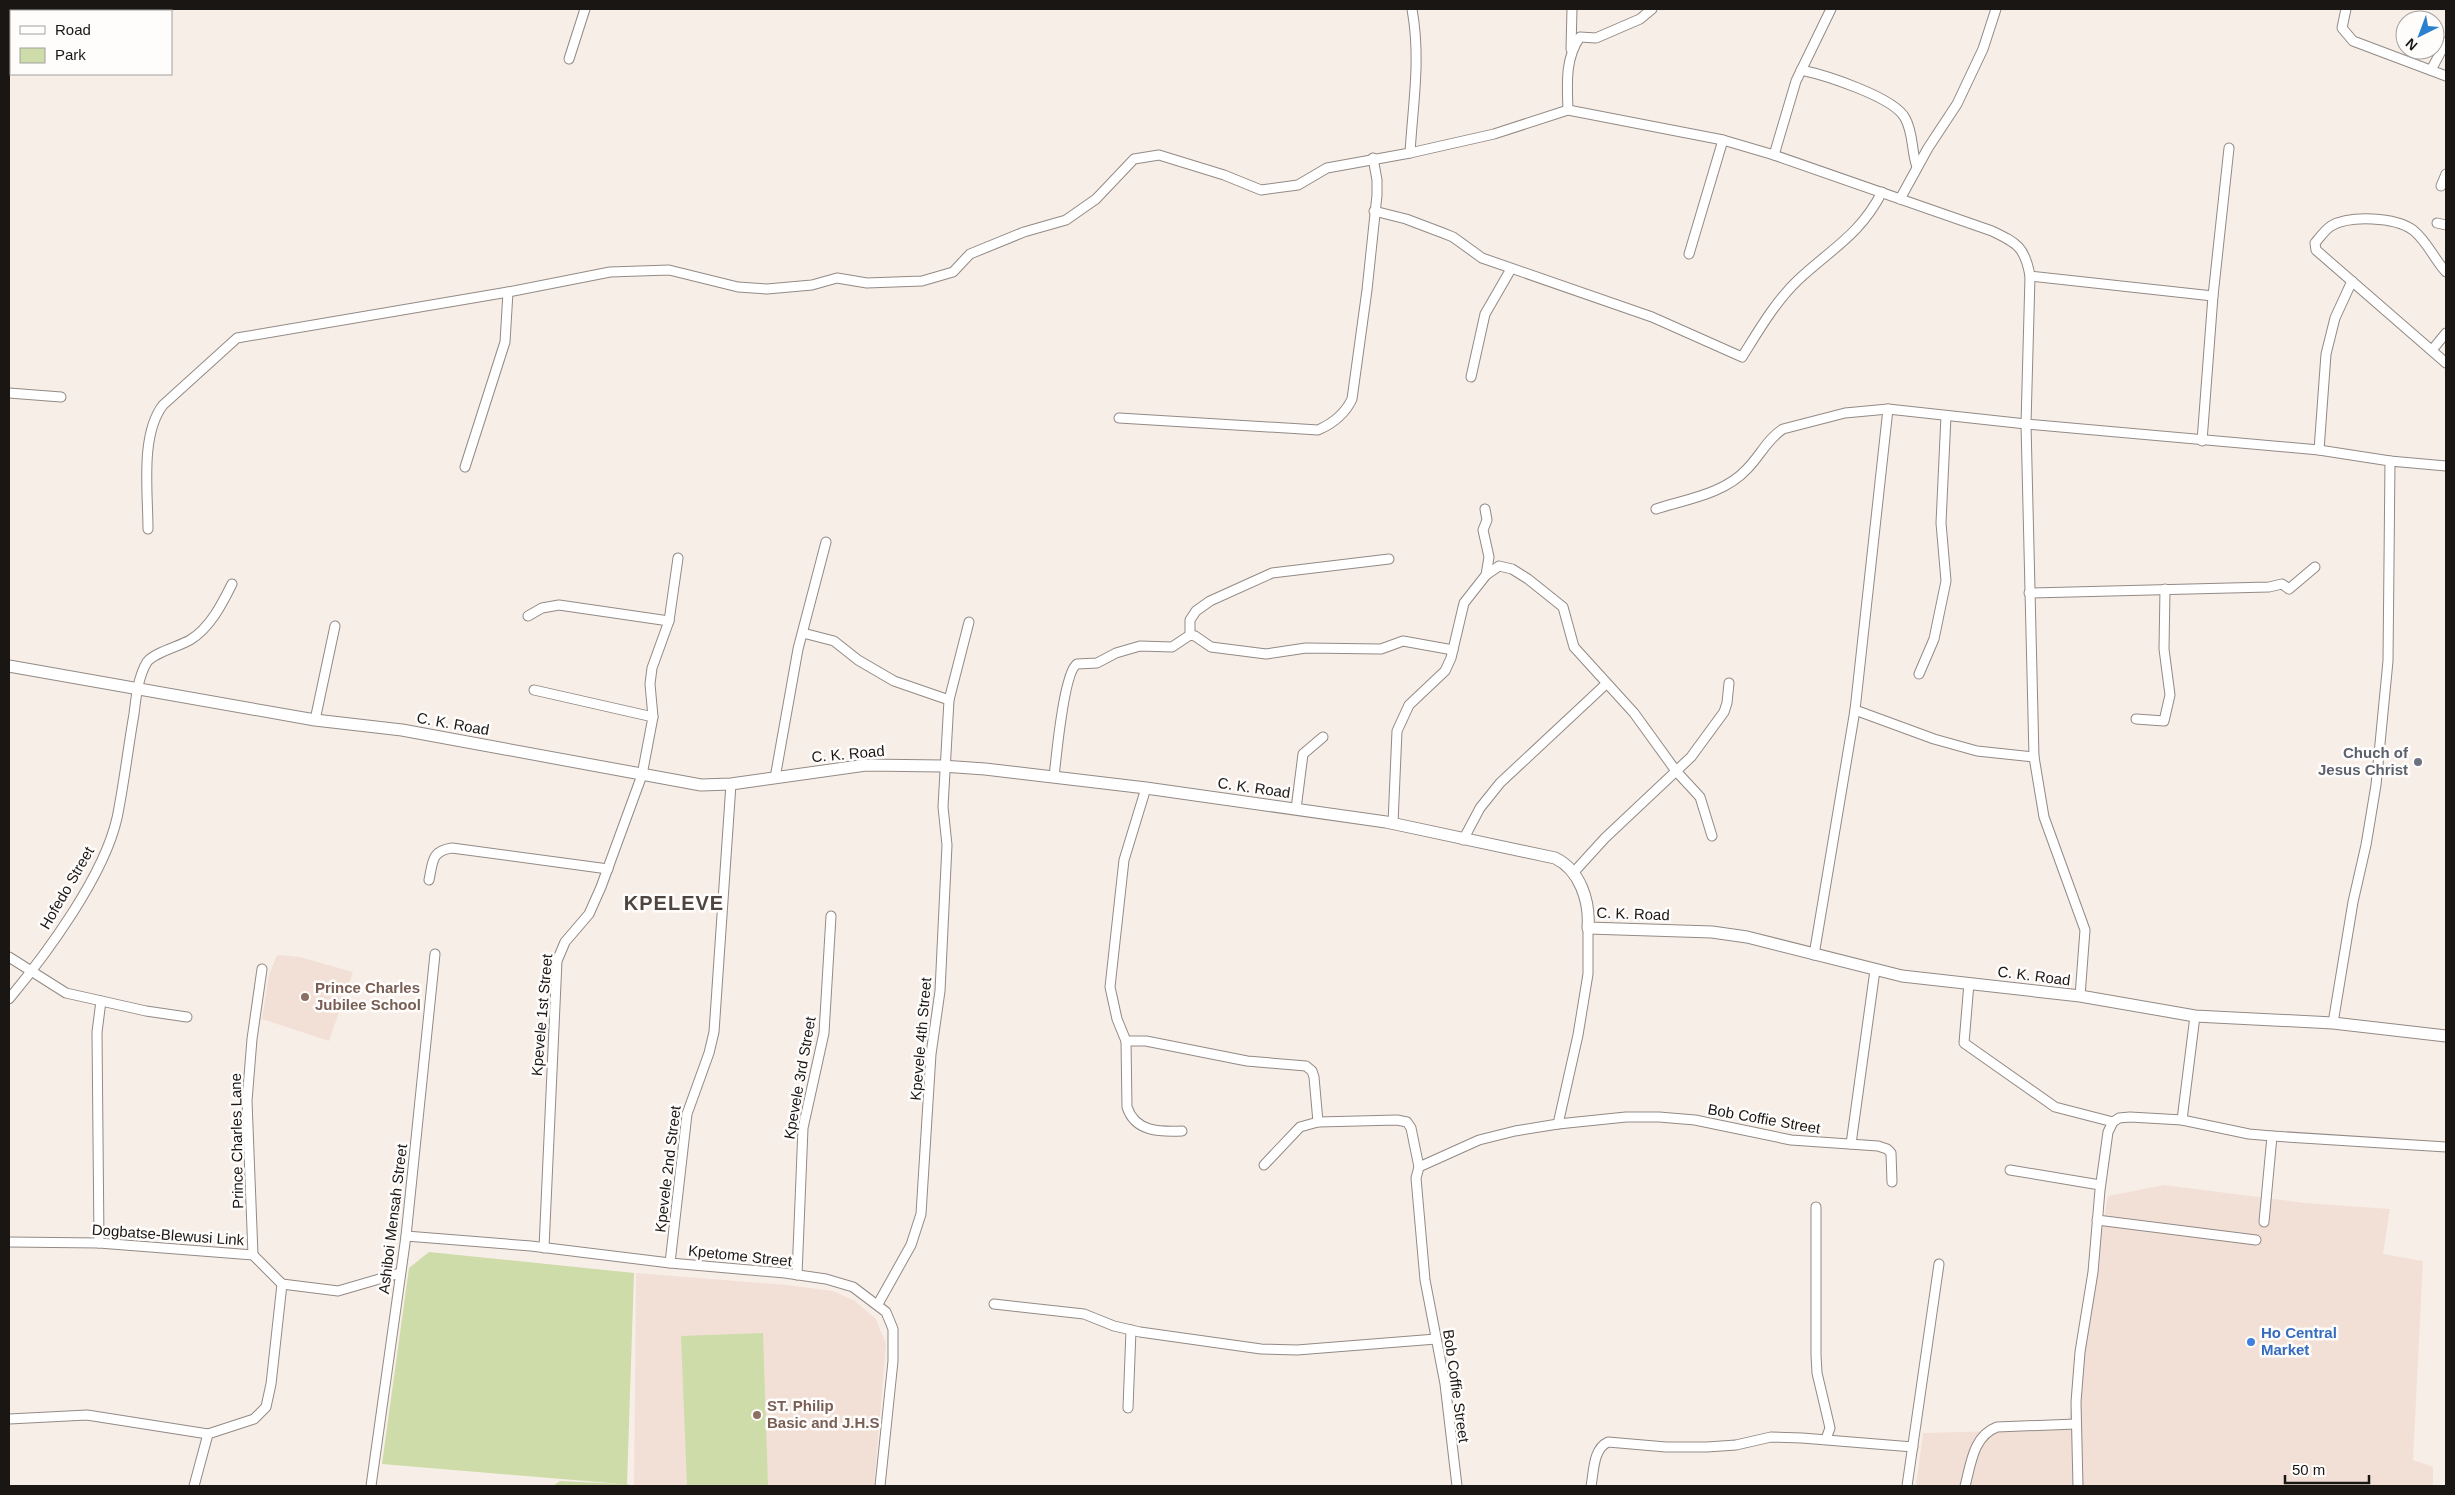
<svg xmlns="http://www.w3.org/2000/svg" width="2455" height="1495" font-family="Helvetica,sans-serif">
	<rect width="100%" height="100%" fill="#f8eee8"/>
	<g fill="#f2e0d7">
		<polygon points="277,955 300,957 353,972 329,1041 262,1019 269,975"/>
		<polygon points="2164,1185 2305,1203 2390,1209 2383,1254 2423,1261 2413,1460 2433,1467 2433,1486 1916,1486 1923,1433 1999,1431 2068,1422 2108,1196"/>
		<polygon points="636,1273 787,1285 833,1291 855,1301 876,1319 886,1344 874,1486 634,1486"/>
	</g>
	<g fill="#cddca9">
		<polygon points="429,1252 634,1273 627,1484 633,1486 553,1486 560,1481 622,1484 382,1464 409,1268"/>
		<polygon points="763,1333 768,1486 687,1486 681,1336"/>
	</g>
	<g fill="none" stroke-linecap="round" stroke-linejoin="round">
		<defs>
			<g id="minor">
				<polyline points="2346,9 2342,28 2353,41 2446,76"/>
				<polyline points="1571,49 1572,9"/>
				<polyline points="569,59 585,9"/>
				<path d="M 1801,70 C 1825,75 1894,97 1905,118 C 1914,134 1911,151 1917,167"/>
				<polyline points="2431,70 2446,42"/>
				<path d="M 1568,110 C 1567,84 1565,58 1580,37 L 1596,38 L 1640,19 L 1652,9"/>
				<path d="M 1410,153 C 1413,102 1421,60 1412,9"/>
				<polyline points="1774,155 1796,81 1831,9"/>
				<polyline points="2441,186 2446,174"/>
				<polyline points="1900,199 1928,148 1957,104 1983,49 1996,9"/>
				<path d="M 1374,211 L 1406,219 L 1443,233 L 1453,237 L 1482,258 L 1652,317 L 1742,357 C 1759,330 1775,302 1798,280 C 1831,249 1860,235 1882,192"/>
				<polyline points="2437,223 2446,225"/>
				<polyline points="1689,254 1723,140"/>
				<path d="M 2446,272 C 2434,259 2427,241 2413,230 C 2395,217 2350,215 2331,226 C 2325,230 2320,237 2315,243 L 2316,250 L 2446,363"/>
				<polyline points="2030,276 2213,296"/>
				<polyline points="2432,350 2446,333"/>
				<polyline points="1471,377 1485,314 1511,269"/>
				<polyline points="9,393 61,397"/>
				<path d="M 1119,418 L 1318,430 C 1334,423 1345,414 1352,399 L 1367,290 L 1377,195 L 1377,180 L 1373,158"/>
				<polyline points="2202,441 2213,296 2229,148"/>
				<polyline points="2319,450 2326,354 2335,318 2352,281"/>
				<polyline points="465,467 505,342 508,292"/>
				<path d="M 1656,509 C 1687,499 1724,494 1747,469 C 1760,456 1768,438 1783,429 L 1845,413 L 1888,409 L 2026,424 L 2319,450 L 2390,461"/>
				<path d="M 148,529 C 148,492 140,435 163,405 L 237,338 L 508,292 L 610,272 L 669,270 L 738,287 L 767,289 L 812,285 L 837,278 L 867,283 L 922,281 L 953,272 L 970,254 L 1024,232 L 1066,220 L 1096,199 L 1134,159 L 1159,155 L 1224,175 L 1261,190 L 1298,185 L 1327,168 L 1410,153 L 1494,134 L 1568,110 L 1723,140 L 1774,155 L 1992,231 C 2017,243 2025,247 2030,276 L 2026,424 L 2034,757 L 2044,817 L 2085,930 L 2080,996"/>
				<polyline points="1486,575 1499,566 1512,569 1528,579 1563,607 1574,647 1634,713 1676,771 1700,797 1712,836"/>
				<polyline points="2029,593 2269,587 2282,584 2289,589 2315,567"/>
				<polyline points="528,616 542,608 559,605 669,621"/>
				<polyline points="803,633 834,641 858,660 894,681 949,700 943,807 947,845 940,991 931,1054 921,1214 911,1245 878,1304"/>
				<polyline points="1190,635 1190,620 1196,611 1210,601 1272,573 1389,559"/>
				<polyline points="1919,674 1934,639 1946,581 1941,523 1946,416"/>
				<polyline points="534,690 653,717"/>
				<polyline points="949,700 969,622"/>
				<polyline points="1855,710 1934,739 1977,751 2034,757"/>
				<polyline points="2136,719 2164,721 2170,695 2164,649 2165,589"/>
				<polyline points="315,720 335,626"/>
				<path d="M 1054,777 C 1056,759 1064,672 1077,664 L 1097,663 L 1116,653 L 1140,646 L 1172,647 L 1190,635 L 1195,636 L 1211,647 L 1266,654 L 1306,648 L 1381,649 L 1403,641 L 1453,650"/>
				<polyline points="775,778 798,649 826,542"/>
				<path d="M 1146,788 L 1124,860 L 1110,987 L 1117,1019 L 1126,1041 L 1127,1107 C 1135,1132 1160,1132 1182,1131"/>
				<polyline points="1296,809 1303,754 1323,737"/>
				<polyline points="1393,823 1397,731 1409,705 1445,671 1451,658 1464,603 1486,575 1489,557 1483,530 1487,520 1485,509"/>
				<polyline points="1463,840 1480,808 1500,783 1606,684"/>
				<polyline points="1574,872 1605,838 1691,757 1724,712 1727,703 1729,683"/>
				<path d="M 429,880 C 433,862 431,851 452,848 L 608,869"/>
				<polyline points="1814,955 1855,710 1888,409"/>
				<polyline points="9,957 66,993 146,1011 187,1017"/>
				<polyline points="1969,983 1964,1043 2055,1107 2113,1122"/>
				<path d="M 9,999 C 47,953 104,876 117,818 C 124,784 128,748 134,714 C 136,697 138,677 147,662 C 153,653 180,646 190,640 C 210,628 222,604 232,584"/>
				<polyline points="2333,1023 2353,902 2366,845 2376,785 2388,661 2390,461 2446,466"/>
				<polyline points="1126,1041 1146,1041 1247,1061 1306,1066 1312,1071 1314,1077 1318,1122"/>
				<polyline points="2182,1120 2195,1016"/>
				<polyline points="1558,1124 1626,1117 1659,1117 1695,1120 1791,1140 1878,1146 1887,1149 1891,1153 1892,1182"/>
				<polyline points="2272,1136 2446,1147"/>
				<polyline points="1851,1144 1875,970"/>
				<polyline points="1264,1165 1300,1127 1318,1122 1397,1120 1407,1122 1411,1128 1419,1167"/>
				<polyline points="2010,1170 2100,1185"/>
				<polyline points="1816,1207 1816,1355 1817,1373 1830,1428 1826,1439"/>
				<polyline points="2097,1220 2256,1240"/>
				<polyline points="406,1236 531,1246 670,1263 785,1273 826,1279 853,1287 886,1312 893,1329 893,1361 880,1486"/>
				<polyline points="9,1242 99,1243 253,1255 282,1284 338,1291 400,1273"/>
				<polyline points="99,1243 97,1032 101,1001"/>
				<polyline points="544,1248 557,961 565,942 589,914 601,887 642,775 653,717 650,684 652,668 669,621 678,558"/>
				<polyline points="253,1255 247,1101 252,1039 262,969"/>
				<polyline points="670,1263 687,1114 709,1053 714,1032 731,784"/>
				<polyline points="797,1275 803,1128 824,1033 831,916"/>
				<polyline points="994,1304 1084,1314 1114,1326 1140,1332 1261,1349 1297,1350 1436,1339"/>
				<polyline points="1128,1408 1131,1330"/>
				<polyline points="9,1419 87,1415 208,1434 254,1419 266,1407 271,1384 282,1284"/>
				<polyline points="194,1486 208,1434"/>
				<polyline points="371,1486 406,1236 435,954"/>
				<polyline points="1457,1486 1445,1384 1425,1280 1416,1178 1419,1167 1479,1140 1515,1131 1558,1124 1578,1035 1588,974 1588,928"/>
				<path d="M 1591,1486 C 1594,1471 1593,1449 1608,1442 L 1666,1447 L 1707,1447 L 1736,1445 L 1771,1437 L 1802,1438 L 1913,1447"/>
				<polyline points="1907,1486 1939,1264"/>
				<path d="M 1965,1486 C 1971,1464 1973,1436 1997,1427 L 2076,1424"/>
				<polyline points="2078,1486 2076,1402 2080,1352 2093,1272 2100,1190 2108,1132 2113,1122 2119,1118 2130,1117 2182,1120 2249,1134 2272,1136 2264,1222"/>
			</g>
			<path id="tertiary" d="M 9,666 L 315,720 L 402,730 L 701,785 L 731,784 L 866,765 L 942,766 L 985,769 L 1146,788 L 1386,822 L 1555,858 C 1580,870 1590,901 1588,928 L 1712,932 L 1747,937 L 1902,976 L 2080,996 L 2195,1016 L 2333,1023 L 2446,1036"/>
		</defs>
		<use href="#minor" stroke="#938a85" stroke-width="11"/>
		<use href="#tertiary" stroke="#938a85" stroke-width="13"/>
		<use href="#minor" stroke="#fff" stroke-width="9"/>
		<use href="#tertiary" stroke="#fff" stroke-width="11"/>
	</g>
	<circle fill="#6b7280" stroke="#fffdfc" stroke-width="2" cx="2418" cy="762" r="5"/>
	<g fill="#8d6e63" stroke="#fffdfc" stroke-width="2">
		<circle cx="305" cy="997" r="5"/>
		<circle cx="757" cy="1415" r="5"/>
	</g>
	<circle fill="#3f7fe0" stroke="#fffdfc" stroke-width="2" cx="2251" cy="1342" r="5"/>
	<g text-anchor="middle" stroke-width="5" stroke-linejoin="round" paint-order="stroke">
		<g font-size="15" fill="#191614" stroke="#fffdfc">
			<text transform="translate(453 724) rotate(10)" y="5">C. K. Road</text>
			<text transform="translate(848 754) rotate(-5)" y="5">C. K. Road</text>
			<text transform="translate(1254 788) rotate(8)" y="5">C. K. Road</text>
			<text transform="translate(67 888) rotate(-60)" y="5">Hofedo Street</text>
			<text transform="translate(1633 914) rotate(2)" y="5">C. K. Road</text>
			<text transform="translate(2034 976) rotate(7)" y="5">C. K. Road</text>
			<text transform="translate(542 1015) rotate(-85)" y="5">Kpevele 1st Street</text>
			<text transform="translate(921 1039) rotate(-85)" y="5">Kpevele 4th Street</text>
			<text transform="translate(800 1078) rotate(-80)" y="5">Kpevele 3rd Street</text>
			<text transform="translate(1764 1119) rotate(10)" y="5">Bob Coffie Street</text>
			<text transform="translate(237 1141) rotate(-91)" y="5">Prince Charles Lane</text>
			<text transform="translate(668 1169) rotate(-83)" y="5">Kpevele 2nd Street</text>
			<text transform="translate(393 1219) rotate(-83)" y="5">Ashiboi Mensah Street</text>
			<text transform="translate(168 1235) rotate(4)" y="5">Dogbatse-Blewusi Link</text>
			<text transform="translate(740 1256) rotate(6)" y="5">Kpetome Street</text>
			<text transform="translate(1456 1386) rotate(82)" y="5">Bob Coffie Street</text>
		</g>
		<g font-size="15" font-weight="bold" fill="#5b616d" stroke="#fffdfc" text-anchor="end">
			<text x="2408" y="758">Chuch of<tspan x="2408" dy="17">Jesus Christ</tspan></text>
		</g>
		<g font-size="15" font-weight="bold" fill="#785e54" stroke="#fffdfc" text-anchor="start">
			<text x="315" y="993">Prince Charles<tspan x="315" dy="17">Jubilee School</tspan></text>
			<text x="767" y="1411">ST. Philip<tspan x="767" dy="17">Basic and J.H.S</tspan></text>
		</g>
		<g font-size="15" font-weight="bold" fill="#366cbe" stroke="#fffdfc" text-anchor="start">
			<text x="2261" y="1338">Ho Central<tspan x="2261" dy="17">Market</tspan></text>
		</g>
		<g font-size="20" font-weight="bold" letter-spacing="1" fill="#4e4541" stroke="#fffdfc">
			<text x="674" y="910">KPELEVE</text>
		</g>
	</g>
	<rect width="2455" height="1495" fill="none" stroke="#191614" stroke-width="20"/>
	<rect x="10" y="10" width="162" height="65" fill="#fffdfc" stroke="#a3a19f"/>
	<rect x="20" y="26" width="25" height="8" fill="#ffffff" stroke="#a3a19f"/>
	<text x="55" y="35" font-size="15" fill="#191614">Road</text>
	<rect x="20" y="48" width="25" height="15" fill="#cddca9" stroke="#a3a19f"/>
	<text x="55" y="60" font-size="15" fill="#191614">Park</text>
	<g transform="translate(2420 35) rotate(222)"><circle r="24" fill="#fffdfc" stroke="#a3a19f"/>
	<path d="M0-4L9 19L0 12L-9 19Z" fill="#2980ce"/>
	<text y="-8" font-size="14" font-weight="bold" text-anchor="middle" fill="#191614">N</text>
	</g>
	<path d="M2285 1475v8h84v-8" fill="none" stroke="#191614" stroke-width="2.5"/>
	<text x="2292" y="1475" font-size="15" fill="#191614" stroke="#fffdfc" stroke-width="4" paint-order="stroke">50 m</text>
</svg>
